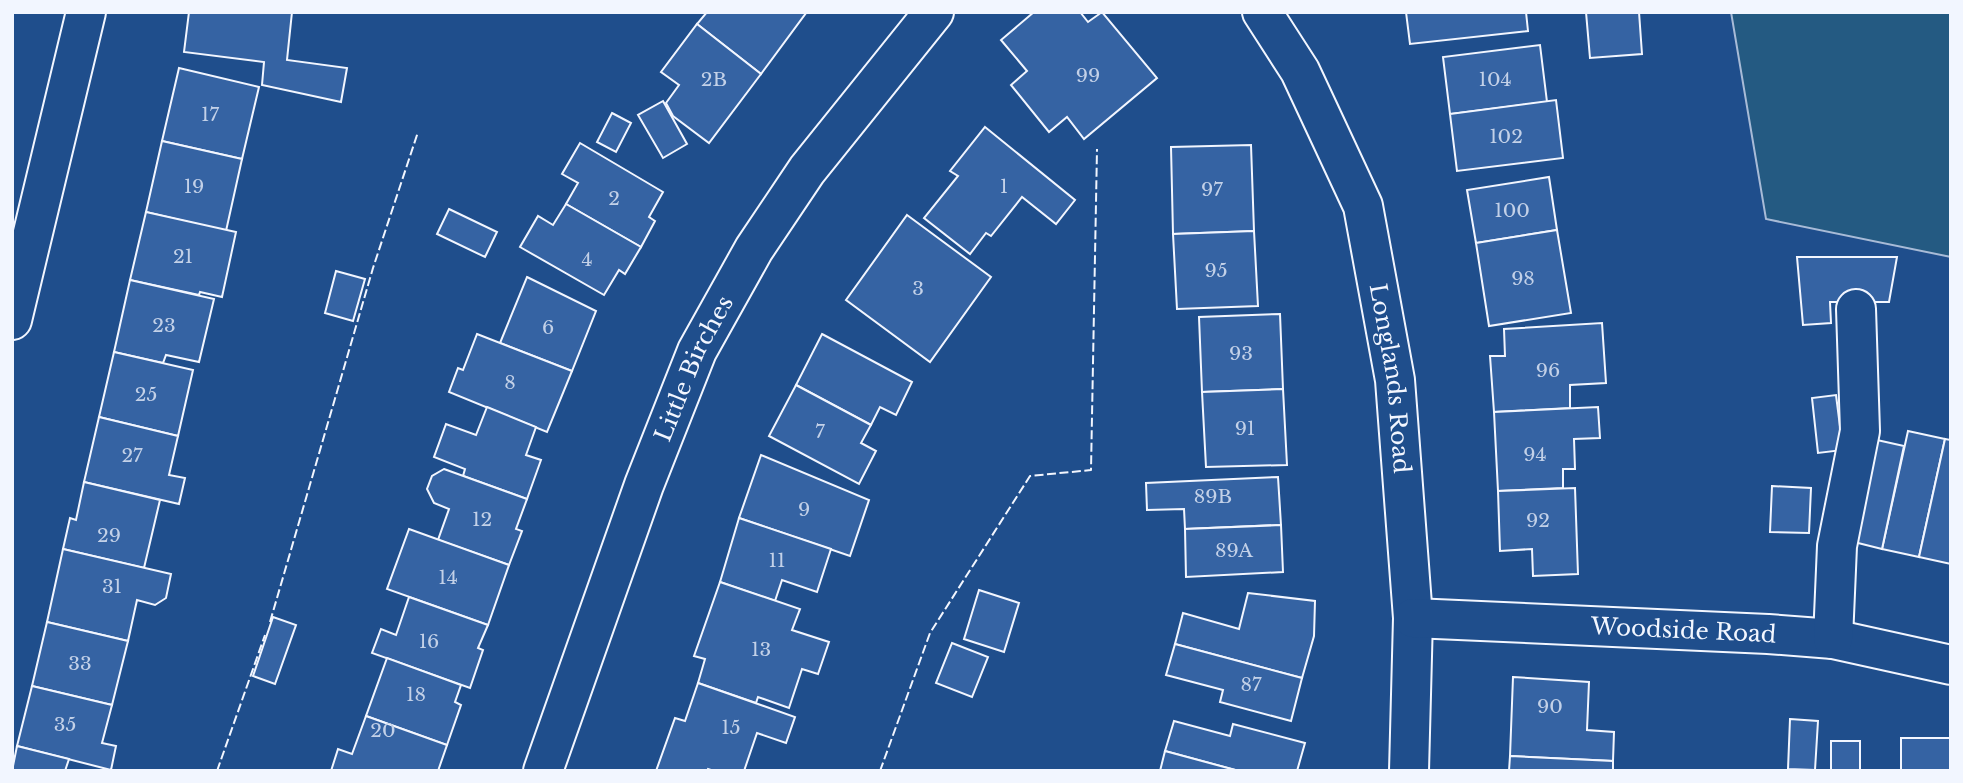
<svg xmlns="http://www.w3.org/2000/svg" width="1963" height="783" font-family="'Libre Baskerville',serif">
	<rect width="100%" height="100%" fill="#1f4e8c"/>
	<polygon fill="#245a82" stroke="#a8bbd7" stroke-width="2" points="1731,12 1951,12 1951,257 1766,219"/>
	<g fill="#3563a3" stroke="#f2f6ff" stroke-width="2">
		<polygon points="189,12 292,12 287,60 347,68 341,102 262,85 264,62 184,52"/>
		<polygon points="707,12 805,12 806,13 761,74 697,24"/>
		<polygon points="1034,12 1080,12 1088,22 1102,12 1157,78 1084,139 1067,117 1049,132 1011,85 1027,71 1001,40"/>
		<polygon points="1406,12 1526,12 1528,31 1410,44"/>
		<polygon points="1586,12 1639,12 1642,54 1590,58"/>
		<polygon points="697,24 761,74 709,143 673,116 666,103 679,85 661,72"/>
		<polygon points="1540,45 1547,102 1450,114 1443,57"/>
		<polygon points="179,68 259,87 242,159 162,141"/>
		<polygon points="1556,100 1563,158 1457,171 1450,114"/>
		<polygon points="663,101 687,144 663,158 638,115"/>
		<polygon points="612,113 631,123 616,152 597,142"/>
		<polygon points="985,127 1075,200 1056,224 1022,197 991,236 986,233 970,254 924,218 958,176 950,171"/>
		<polygon points="162,141 242,159 226,231 146,212"/>
		<polygon points="580,143 663,192 649,217 655,221 641,247 566,204 578,183 562,174"/>
		<polygon points="1251,145 1254,231 1173,234 1171,147"/>
		<polygon points="1549,177 1557,230 1476,243 1467,190"/>
		<polygon points="566,204 641,247 625,274 619,270 604,295 520,247 538,216 553,225"/>
		<polygon points="449,209 497,232 485,257 437,234"/>
		<polygon points="146,212 236,232 222,297 200,292 199,295 130,280"/>
		<polygon points="907,215 991,277 930,362 846,300"/>
		<polygon points="1557,230 1571,313 1489,326 1476,243"/>
		<polygon points="1254,231 1258,306 1177,309 1173,234"/>
		<polygon points="1797,257 1897,257 1889,302 1830,302 1831,323 1803,325"/>
		<polygon points="336,271 365,279 353,321 325,313"/>
		<polygon points="527,277 596,311 572,371 500,343"/>
		<polygon points="130,280 214,299 199,362 166,355 163,363 114,352"/>
		<polygon points="1280,314 1283,389 1202,392 1199,317"/>
		<polygon points="1602,323 1606,383 1570,385 1570,408 1494,412 1490,356 1505,356 1504,329"/>
		<polygon points="477,334 572,371 547,432 449,392 458,368 463,370"/>
		<polygon points="822,334 912,382 896,415 880,407 871,425 796,385"/>
		<polygon points="114,352 193,370 178,436 99,417"/>
		<polygon points="796,385 871,425 861,443 876,451 859,484 769,436"/>
		<polygon points="1283,389 1287,465 1206,467 1202,392"/>
		<polygon points="1836,395 1843,450 1818,453 1812,398"/>
		<polygon points="487,407 536,427 526,455 541,460 527,499 463,476 465,469 434,457 446,424 476,435"/>
		<polygon points="1598,407 1600,438 1574,439 1575,469 1563,469 1563,488 1498,491 1494,412"/>
		<polygon points="99,417 178,436 169,475 185,478 179,504 84,482"/>
		<polygon points="1908,431 1945,439 1919,557 1882,549"/>
		<polygon points="1868,438 1904,446 1882,549 1846,540"/>
		<polygon points="1945,439 1951,440 1951,564 1919,557"/>
		<polygon points="761,455 869,500 850,556 739,518"/>
		<polygon points="444,469 527,499 516,529 522,531 509,565 438,540 449,509 434,503 427,489 432,476"/>
		<polygon points="1278,477 1281,525 1185,529 1184,509 1147,510 1146,483"/>
		<polygon points="84,482 160,500 144,568 63,549 70,518 76,520"/>
		<polygon points="1772,486 1811,488 1809,533 1770,532"/>
		<polygon points="1575,488 1578,574 1533,576 1532,549 1500,551 1498,491"/>
		<polygon points="739,518 831,549 817,592 782,580 775,601 720,582"/>
		<polygon points="1281,525 1283,572 1186,577 1185,529"/>
		<polygon points="409,529 509,565 488,625 387,589"/>
		<polygon points="63,549 171,574 166,598 155,605 137,600 128,641 47,622"/>
		<polygon points="720,582 800,609 792,630 829,642 818,674 802,669 789,708 758,697 756,703 698,683 705,659 694,656"/>
		<polygon points="979,590 1019,603 1004,652 964,639"/>
		<polygon points="1248,593 1315,601 1314,636 1302,678 1175,644 1183,613 1239,629"/>
		<polygon points="409,597 488,625 478,648 483,650 470,688 372,653 381,629 396,635"/>
		<polygon points="273,617 296,625 275,684 253,676"/>
		<polygon points="47,622 128,641 112,705 32,686"/>
		<polygon points="952,643 988,657 972,697 936,683"/>
		<polygon points="1175,644 1302,678 1291,721 1220,702 1223,690 1166,675"/>
		<polygon points="387,658 461,685 455,702 461,705 447,745 366,716"/>
		<polygon points="1513,677 1589,682 1587,730 1614,732 1613,761 1510,756"/>
		<polygon points="698,683 795,717 786,743 757,733 744,771 714,771 708,769 707,771 656,771 675,718 685,721"/>
		<polygon points="32,686 112,705 102,743 116,746 111,770 17,746"/>
		<polygon points="366,716 447,745 438,771 331,771 338,749 352,754"/>
		<polygon points="1790,719 1818,721 1815,770 1788,769"/>
		<polygon points="1174,721 1230,736 1233,724 1305,743 1297,771 1239,771 1165,751"/>
		<rect x="1901" y="738" width="50" height="33"/>
		<rect x="1831" y="741" width="29" height="30"/>
		<polygon points="17,746 69,759 65,771 12,771"/>
		<polygon points="1165,751 1239,771 1160,771"/>
		<polygon points="1510,756 1613,761 1613,771 1509,771"/>
	</g>
	<g fill="none" stroke-linecap="round" stroke-linejoin="round">
		<defs>
			<g id="minor">
				<path id="s1" d="M 1262,12 L 1300,71 L 1363,206 L 1395,380 L 1413,618 L 1409,771"/>
				<polyline points="12,320 86,12"/>
				<path id="s2" d="M 1413,618 L 1768,634 L 1833,639 L 1951,665"/>
				<polyline points="1833,639 1837,546 1860,431 1856,309"/>
				<path id="s3" d="M 543,771 L 644,485 L 697,351 L 754,249 L 807,170 L 934,12"/>
			</g>
		</defs>
		<use href="#minor" stroke="#f2f6ff" stroke-width="42"/>
		<use href="#minor" stroke="#1f4e8c" stroke-width="38"/>
		<g stroke="#f2f6ff" stroke-width="2" stroke-dasharray="9 3.5" stroke-linecap="butt">
			<polyline points="270,622 373,268 418,132"/>
			<polyline points="217,771 265,635"/>
			<polyline points="880,771 930,633 1030,476 1091,470 1097,149"/>
		</g>
	</g>
	<g text-anchor="middle" stroke-width="5" stroke-linejoin="round" paint-order="stroke">
		<g font-size="19" fill="#c3d1e8">
			<text x="1088" y="82">99</text>
			<text x="714" y="86">2B</text>
			<text x="1495" y="86">104</text>
			<text x="210" y="121">17</text>
			<text x="1506" y="143">102</text>
			<text x="194" y="193">19</text>
			<text x="1004" y="193">1</text>
			<text x="1212" y="196">97</text>
			<text x="614" y="205">2</text>
			<text x="1512" y="217">100</text>
			<text x="183" y="263">21</text>
			<text x="587" y="266">4</text>
			<text x="1216" y="277">95</text>
			<text x="1523" y="285">98</text>
			<text x="918" y="295">3</text>
			<text x="164" y="332">23</text>
			<text x="548" y="334">6</text>
			<text x="1241" y="360">93</text>
			<text x="1548" y="377">96</text>
			<text x="510" y="389">8</text>
			<text x="146" y="401">25</text>
			<text x="1245" y="435">91</text>
			<text x="820" y="438">7</text>
			<text x="1535" y="461">94</text>
			<text x="132" y="462">27</text>
			<text x="1213" y="503">89B</text>
			<text x="804" y="516">9</text>
			<text x="482" y="526">12</text>
			<text x="1538" y="527">92</text>
			<text x="109" y="542">29</text>
			<text x="1234" y="557">89A</text>
			<text x="777" y="567">11</text>
			<text x="448" y="584">14</text>
			<text x="112" y="593">31</text>
			<text x="429" y="648">16</text>
			<text x="761" y="656">13</text>
			<text x="80" y="670">33</text>
			<text x="1251" y="691">87</text>
			<text x="416" y="701">18</text>
			<text x="1550" y="713">90</text>
			<text x="65" y="731">35</text>
			<text x="731" y="734">15</text>
			<text x="383" y="737">20</text>
		</g>
		<g font-size="23" fill="#f2f6ff" stroke="#1f4e8c">
			<text dy="8" stroke="none"><textPath href="#s3" startOffset="430">Little Birches</textPath></text>
			<text dy="8" stroke="none"><textPath href="#s1" startOffset="394">Longlands Road</textPath></text>
			<text dy="8" stroke="none"><textPath href="#s2" startOffset="271">Woodside Road</textPath></text>
		</g>
	</g>
	<rect width="1963" height="783" fill="none" stroke="#f2f6ff" stroke-width="28"/>
</svg>
